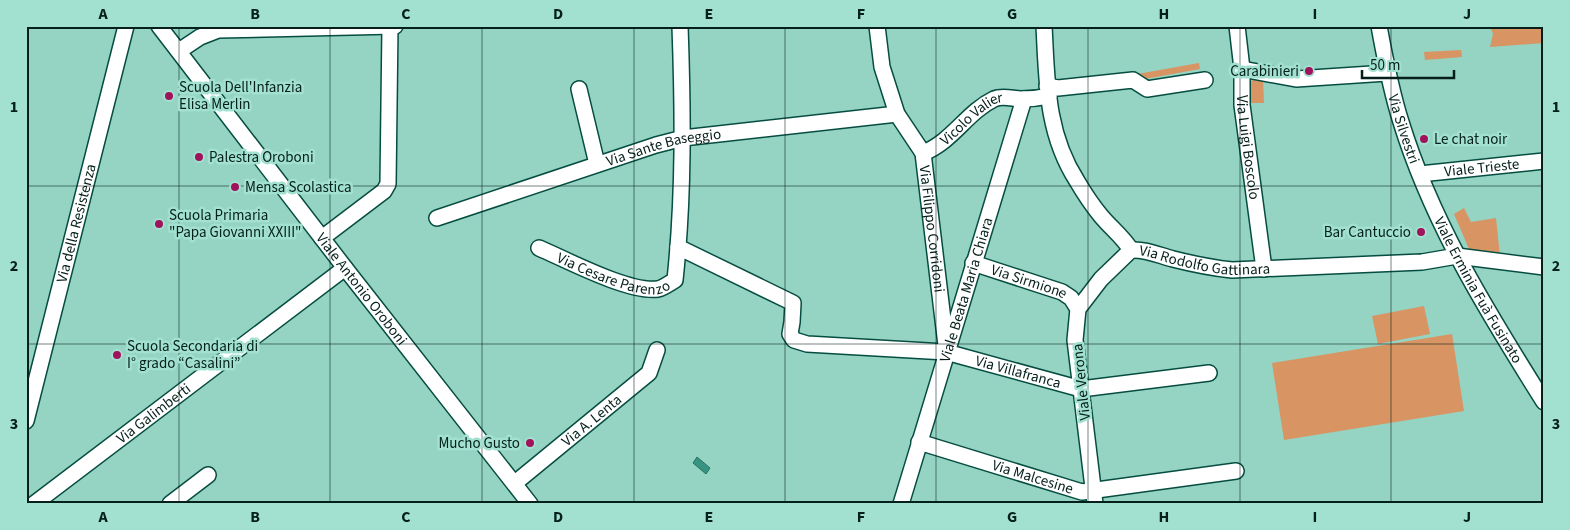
<svg xmlns="http://www.w3.org/2000/svg" width="1570" height="530" font-family="'Source Sans 3',sans-serif">
	<rect width="100%" height="100%" fill="#95d3c3"/>
	<g fill="#d89462">
		<polygon points="1490,26 1544,26 1544,43 1490,47 1493,34"/>
		<polygon points="1461,50 1462,57 1425,60 1424,52"/>
		<polygon points="1199,63 1200,69 1145,79 1136,76 1062,83 1143,73"/>
		<path d="M 1255,79 L 1263,79 L 1264,103 L 1249,103 C 1248,94 1245,84 1255,79 Z"/>
		<polygon points="1464,208 1471,222 1496,218 1500,257 1474,255 1469,249 1454,214"/>
		<polygon points="1424,306 1430,334 1378,344 1372,316"/>
		<polygon points="1452,334 1464,411 1284,440 1272,363"/>
	</g>
	<polygon fill="#379480" stroke="#287161" points="697,457 710,468 706,474 693,463"/>
	<g fill="none" stroke-linecap="round" stroke-linejoin="round">
		<defs>
			<g id="minor">
				<path id="s1" d="M 159,26 L 345,268 L 530,504"/>
				<path id="s2" d="M 877,26 L 882,67 L 897,114 L 923,153 L 946,345"/>
				<path d="M 1044,26 C 1047,81 1046,133 1077,181 C 1084,193 1092,205 1101,216 C 1111,228 1123,237 1131,250"/>
				<path id="s3" d="M 1237,26 L 1242,69 L 1242,105 L 1264,269"/>
				<path id="s4" d="M 1379,26 C 1385,59 1391,91 1401,122 C 1432,223 1488,313 1544,402"/>
				<polyline points="179,51 200,37 218,30 395,26"/>
				<polyline points="1242,69 1296,79 1387,73"/>
				<polyline points="1047,86 1058,88 1133,80 1147,89 1205,80"/>
				<polyline points="579,89 597,164"/>
				<path id="s5" d="M 923,153 C 952,142 967,112 994,99 C 1003,95 1013,99 1021,99 C 1030,99 1040,98 1049,96"/>
				<path id="s6" d="M 1420,174 L 1544,161"/>
				<path id="s7" d="M 437,218 L 656,145 L 683,138 L 897,114"/>
				<polyline points="322,238 384,191 388,184 390,26"/>
				<path id="s8" d="M 678,247 L 793,303 L 792,322 L 790,334 L 794,340 L 807,344 L 946,352 L 1081,389 L 1209,373"/>
				<path id="s9" d="M 539,248 C 567,260 629,293 658,289 C 663,288 670,283 675,280 C 684,195 683,111 680,26"/>
				<path id="s10" d="M 1131,250 C 1146,249 1158,255 1173,259 C 1193,264 1212,268 1232,270 L 1422,262 L 1457,256 L 1544,267"/>
				<path id="s11" d="M 973,263 L 1062,292 L 1071,298 L 1078,309"/>
				<path id="s12" d="M 26,421 L 126,26"/>
				<path id="s13" d="M 919,442 L 1082,492 L 1236,471"/>
				<path id="s14" d="M 515,483 L 649,373 L 657,350"/>
				<path id="s15" d="M 34,504 L 345,268"/>
				<polyline points="170,504 208,475"/>
				<path id="s16" d="M 901,504 L 1024,99"/>
				<polyline points="1095,504 1075,340 1078,309 1101,279 1131,250"/>
			</g>
		</defs>
		<use href="#minor" stroke="#054d40" stroke-width="18"/>
		<use href="#minor" stroke="#fff" stroke-width="15"/>
	</g>
	<path fill="none" stroke="#051f1a" stroke-width="1" stroke-opacity="0.55" d="M 179,26 L 179,504M 330,26 L 330,504M 482,26 L 482,504M 634,26 L 634,504M 785,26 L 785,504M 936,26 L 936,504M 1088,26 L 1088,504M 1240,26 L 1240,504M 1391,26 L 1391,504M 26,186 L 1544,186M 26,344 L 1544,344"/>
	<g fill="#a0135c" stroke="#a2e1d0" stroke-width="2">
		<circle cx="1309" cy="71" r="5"/>
		<circle cx="169" cy="96" r="5"/>
		<circle cx="1424" cy="139" r="5"/>
		<circle cx="199" cy="157" r="5"/>
		<circle cx="235" cy="187" r="5"/>
		<circle cx="159" cy="224" r="5"/>
		<circle cx="1421" cy="232" r="5"/>
		<circle cx="117" cy="355" r="5"/>
		<circle cx="530" cy="443" r="5"/>
	</g>
	<g text-anchor="middle" stroke-width="5" stroke-linejoin="round" paint-order="stroke">
		<g font-size="15" fill="#051f1a" stroke="#a2e1d0" text-anchor="start">
			<text x="1299" y="76" text-anchor="end">Carabinieri</text>
			<text x="179" y="92">Scuola Dell'Infanzia<tspan x="179" dy="17">Elisa Merlin</tspan></text>
			<text x="1434" y="144">Le chat noir</text>
			<text x="209" y="162">Palestra Oroboni</text>
			<text x="245" y="192">Mensa Scolastica</text>
			<text x="169" y="220">Scuola Primaria<tspan x="169" dy="17">"Papa Giovanni XXIII"</tspan></text>
			<text x="1411" y="237" text-anchor="end">Bar Cantuccio</text>
			<text x="127" y="351">Scuola Secondaria di<tspan x="127" dy="17">I° grado “Casalini”</tspan></text>
			<text x="520" y="448" text-anchor="end">Mucho Gusto</text>
		</g>
		<g font-size="15" fill="#051f1a" stroke="#a2e1d0">
			<text dy="5" stroke="none"><textPath href="#s5" startOffset="60">Vicolo Valier</textPath></text>
			<text dy="5" stroke="none"><textPath href="#s4" startOffset="106">Via Silvestri</textPath></text>
			<text dy="5" stroke="none"><textPath href="#s7" startOffset="238">Via Sante Baseggio</textPath></text>
			<text dy="5" stroke="none"><textPath href="#s3" startOffset="122">Via Luigi Boscolo</textPath></text>
			<text dy="5" stroke="none"><textPath href="#s6" startOffset="62">Viale Trieste</textPath></text>
			<text dy="5" stroke="none"><textPath href="#s12" startOffset="204">Via della Resistenza</textPath></text>
			<text dy="5" stroke="none"><textPath href="#s2" startOffset="214">Via Filippo Corridoni</textPath></text>
			<text dy="5" stroke="none"><textPath href="#s10" startOffset="75">Via Rodolfo Gattinara</textPath></text>
			<text dy="5" stroke="none"><textPath href="#s9" startOffset="80">Via Cesare Parenzo</textPath></text>
			<text dy="5" stroke="none"><textPath href="#s11" startOffset="59">Via Sirmione</textPath></text>
			<text dy="5" stroke="none"><textPath href="#s1" startOffset="332">Viale Antonio Oroboni</textPath></text>
			<text dy="5" stroke="none"><textPath href="#s16" startOffset="224">Viale Beata Maria Chiara</textPath></text>
			<text dy="5" stroke="none"><textPath href="#s4" startOffset="284">Viale Erminia Fuà Fusinato</textPath></text>
			<text dy="5" stroke="none"><textPath href="#s8" startOffset="394">Via Villafranca</textPath></text>
			<text transform="translate(1081 382) rotate(-96)" y="5">Viale Verona</text>
			<text dy="5" stroke="none"><textPath href="#s15" startOffset="150">Via Galimberti</textPath></text>
			<text dy="5" stroke="none"><textPath href="#s14" startOffset="99">Via A. Lenta</textPath></text>
			<text dy="5" stroke="none"><textPath href="#s13" startOffset="119">Via Malcesine</textPath></text>
		</g>
	</g>
	<rect width="1570" height="530" fill="none" stroke="#a2e1d0" stroke-width="55"/>
	<path d="M1362 70v8h92v-8" fill="none" stroke="#051f1a" stroke-width="2.5"/>
	<text x="1370" y="70" font-size="15" fill="#051f1a" stroke="#a2e1d0" stroke-width="4" paint-order="stroke">50 m</text>
	<rect x="28" y="28" width="1514" height="474" fill="none" stroke="#051f1a" stroke-width="2"/>
	<g font-size="16" text-anchor="middle" font-weight="bold" fill="#051f1a">
		<text x="103" y="19">A</text>
		<text x="255" y="19">B</text>
		<text x="406" y="19">C</text>
		<text x="558" y="19">D</text>
		<text x="709" y="19">E</text>
		<text x="861" y="19">F</text>
		<text x="1012" y="19">G</text>
		<text x="1164" y="19">H</text>
		<text x="1315" y="19">I</text>
		<text x="1467" y="19">J</text>
		<text x="14" y="112">1</text>
		<text x="1556" y="112">1</text>
		<text x="14" y="271">2</text>
		<text x="1556" y="271">2</text>
		<text x="14" y="429">3</text>
		<text x="1556" y="429">3</text>
		<text x="103" y="522">A</text>
		<text x="255" y="522">B</text>
		<text x="406" y="522">C</text>
		<text x="558" y="522">D</text>
		<text x="709" y="522">E</text>
		<text x="861" y="522">F</text>
		<text x="1012" y="522">G</text>
		<text x="1164" y="522">H</text>
		<text x="1315" y="522">I</text>
		<text x="1467" y="522">J</text>
	</g>
</svg>
